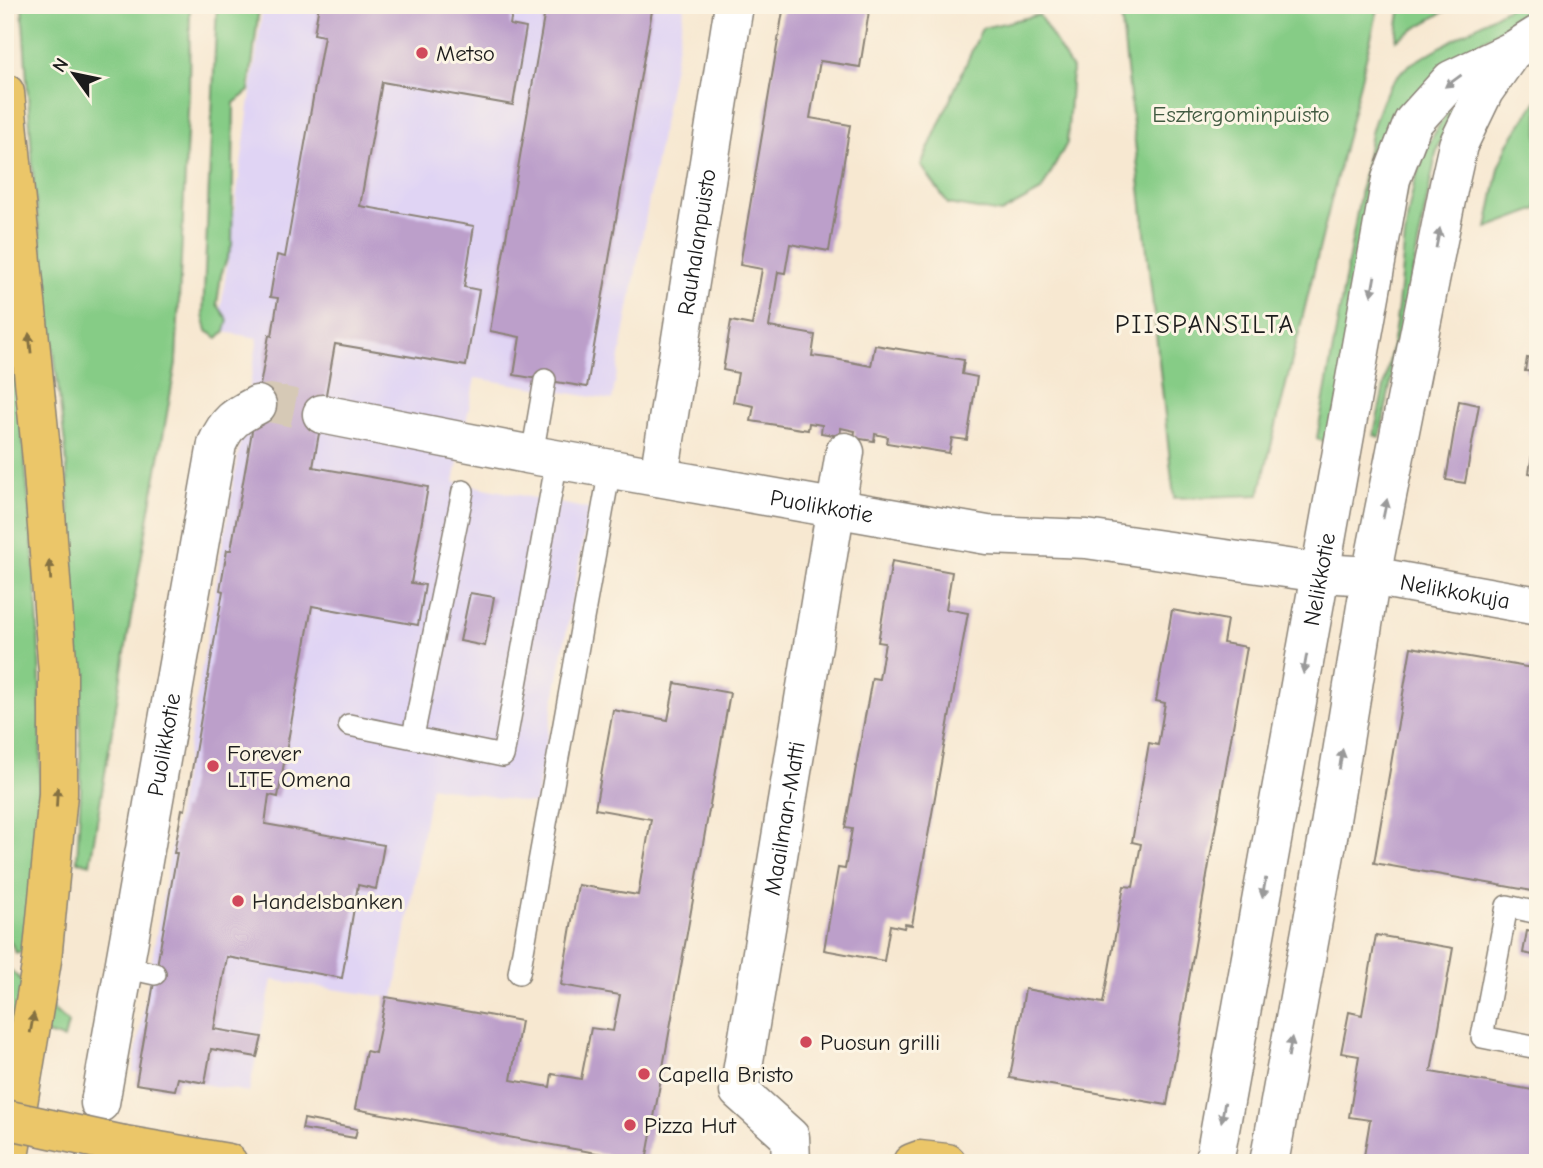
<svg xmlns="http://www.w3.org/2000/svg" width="1543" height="1168" font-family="'Comic Neue',sans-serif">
	<rect width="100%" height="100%" fill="#fcf5e5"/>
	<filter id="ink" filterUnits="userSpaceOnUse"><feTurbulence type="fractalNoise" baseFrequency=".0143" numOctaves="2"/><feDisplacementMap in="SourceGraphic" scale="14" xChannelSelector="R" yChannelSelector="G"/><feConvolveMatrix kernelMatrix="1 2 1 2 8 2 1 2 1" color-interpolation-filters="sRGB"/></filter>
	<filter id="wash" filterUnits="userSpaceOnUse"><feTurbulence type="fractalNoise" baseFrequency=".00686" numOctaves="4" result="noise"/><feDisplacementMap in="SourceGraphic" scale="28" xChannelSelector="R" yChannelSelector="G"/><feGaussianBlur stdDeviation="1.57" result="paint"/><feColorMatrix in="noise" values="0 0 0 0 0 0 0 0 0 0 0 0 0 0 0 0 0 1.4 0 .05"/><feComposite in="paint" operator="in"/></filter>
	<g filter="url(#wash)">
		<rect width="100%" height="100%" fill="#f7e8d1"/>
		<polygon fill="#e0d4f4" points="263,5 685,5 612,400 475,378 454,482 589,509 535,804 431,786 394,998 272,980 249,1092 133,1072 258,338 218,331"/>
		<g fill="#86cc86" stroke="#517451" stroke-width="2">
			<polygon points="22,5 190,5 189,90 176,363 130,622 90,864 77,861 81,787 79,682 66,453 34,187"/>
			<polygon points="217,5 259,5 259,8 249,91 234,103 232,245 221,275 217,304 228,320 225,331 218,338 207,331 203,315"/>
			<polygon points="1120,5 1379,5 1259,495 1174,498"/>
			<polygon points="1401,5 1455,5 1396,40"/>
			<path d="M 1513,5 L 1538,7 L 1448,62 L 1325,443 L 1317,438 L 1371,133 C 1379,106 1387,82 1409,65 Z"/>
			<polygon points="1039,15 1072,69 1067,143 1041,191 1001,213 948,204 921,165 982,28"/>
			<polygon points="1538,99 1538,209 1487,228 1499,168 1508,144"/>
			<path d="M 1452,106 L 1454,109 L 1437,149 L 1380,437 L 1374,435 C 1382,395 1392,355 1397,314 C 1407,235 1402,173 1452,106 Z"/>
			<path d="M 5,272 C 19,409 37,546 40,684 C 43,773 37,861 29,949 L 16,953 L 9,939 L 5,940 Z"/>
			<polygon points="5,965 68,1023 64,1039 5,1022"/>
		</g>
		<g id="blocks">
			<g fill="#bc9fca">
				<polygon points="319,5 513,5 510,25 526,28 513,105 382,82 360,206 474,226 464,287 479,290 466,366 335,344 313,467 428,487 411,583 425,585 418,625 312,606 278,797 269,795 265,824 384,845 376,889 358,885 342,978 227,957 214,1029 262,1037 257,1057 211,1049 205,1083 178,1078 175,1090 136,1084 177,853 174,853 182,809 185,810 223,591 220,590 227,550 231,550 269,335 272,336 278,298 270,297 277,255 285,257 324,36 314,34"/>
				<polygon points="546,5 653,5 587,387 514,375 520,337 490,331"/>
				<polygon points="784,5 870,5 860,67 820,61 815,90 810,118 850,125 829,251 790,244 785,273 778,272 769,327 815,335 812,356 835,359 871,366 875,345 964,360 962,374 977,377 967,440 952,438 949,453 887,443 888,437 875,434 874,441 854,438 855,431 841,428 840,436 821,433 822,425 816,424 809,423 808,430 751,421 754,406 733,402 738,373 723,370 731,321 752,325 762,269 740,265"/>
				<polygon points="1536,341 1538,372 1525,371 1527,358 1533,359"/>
				<polygon points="1459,401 1479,405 1465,483 1446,480"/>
				<polygon points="1536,431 1538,431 1538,475 1529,473"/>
				<polygon points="892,561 952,572 946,609 968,613 912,925 905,924 904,928 890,925 884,961 824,950 838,868 845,869 852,829 845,828 872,678 879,679 885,643 878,642"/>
				<polygon points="470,593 494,597 485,646 460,641"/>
				<polygon points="1172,610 1227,620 1223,643 1247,647 1167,1105 1010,1078 1025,989 1103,1003 1124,886 1133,887 1141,844 1132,842 1149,743 1158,745 1165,703 1156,701"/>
				<polygon points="1411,647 1538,669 1538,892 1374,863"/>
				<polygon points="675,683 730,693 646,1162 355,1109 366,1051 375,1053 386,997 521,1021 511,1080 550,1087 552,1074 581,1079 591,1028 613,1031 620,995 561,985 578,885 638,895 651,819 595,809 613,710 668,720"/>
				<polygon points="1527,931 1538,933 1538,956 1523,953"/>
				<polygon points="1376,935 1453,948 1431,1072 1538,1091 1538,1163 1402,1163 1364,1156 1370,1120 1349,1117 1359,1056 1341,1053 1349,1012 1362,1015"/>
				<polygon points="304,1119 357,1129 355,1138 302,1129"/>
			</g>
		</g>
	</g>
	<g filter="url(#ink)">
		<use href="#blocks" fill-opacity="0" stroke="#8a8276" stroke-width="2"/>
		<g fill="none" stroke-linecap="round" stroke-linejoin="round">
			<polyline stroke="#d6c9b6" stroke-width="38" stroke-dasharray="38 19" stroke-linecap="butt" points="257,405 270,403 322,414"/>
			<defs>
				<g id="lane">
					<polyline points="532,455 545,380"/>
					<polyline points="349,725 503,756 557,460"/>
					<polyline points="413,736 463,491"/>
					<polyline points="1538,913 1507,906 1482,1037 1538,1048"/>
					<polyline points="123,967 155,974"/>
					<polyline points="519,973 610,469"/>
					<polyline points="86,1163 94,1129"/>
				</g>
				<g id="street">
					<path id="s1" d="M 322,414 L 532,455 L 987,535 L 1086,539 L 1321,573 L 1371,576 L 1538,606"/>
					<path id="s2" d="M 659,477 L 734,5"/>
					<path id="s3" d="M 100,1103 L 217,444 C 227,421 236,416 257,405"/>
					<path id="s4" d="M 791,1163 L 790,1137 L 739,1091 L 845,452"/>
					<path id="s5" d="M 1214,1163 L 1391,179 L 1413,122 L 1451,80 L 1514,50 L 1538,35"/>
					<polyline points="1269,1163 1330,826 1371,576 1449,185 1458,145 1484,91 1512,51"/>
				</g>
				<g id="primary">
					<polyline points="124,1145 228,1163"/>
					<polyline points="912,1163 920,1160 947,1163"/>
				</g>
				<polyline id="highway" points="5,93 42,460 58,673 58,794 42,960 8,1163"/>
			</defs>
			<use href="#lane" stroke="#8a8276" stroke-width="24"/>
			<use href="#street" stroke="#8a8276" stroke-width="41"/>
			<use href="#primary" stroke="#8a8276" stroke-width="41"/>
			<use href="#highway" stroke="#8a8276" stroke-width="41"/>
			<use href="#lane" stroke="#fff" stroke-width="21"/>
			<use href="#street" stroke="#fff" stroke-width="38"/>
			<use href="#primary" stroke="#ebc669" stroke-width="38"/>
			<use href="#highway" stroke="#ebc669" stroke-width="38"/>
			<defs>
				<polyline id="primary-bridge" points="5,1119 124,1145"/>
			</defs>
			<use href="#primary-bridge" stroke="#8a8276" stroke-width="41" stroke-linecap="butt"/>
			<use href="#primary-bridge" stroke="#ebc669" stroke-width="38"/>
		</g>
		<defs><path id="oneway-solid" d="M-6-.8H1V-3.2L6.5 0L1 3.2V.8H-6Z" transform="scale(1.75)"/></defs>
		<g fill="#999">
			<use href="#oneway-solid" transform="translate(1453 81) rotate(144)"/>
			<use href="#oneway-solid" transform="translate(1438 238) rotate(-79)"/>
			<use href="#oneway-solid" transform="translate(1373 286) rotate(100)"/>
			<use href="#oneway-solid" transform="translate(1385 509) rotate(-78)"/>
			<use href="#oneway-solid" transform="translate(1305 664) rotate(100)"/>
			<use href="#oneway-solid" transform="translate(1341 759) rotate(-81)"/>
			<use href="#oneway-solid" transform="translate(1264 888) rotate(100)"/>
			<use href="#oneway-solid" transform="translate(1290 1047) rotate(-80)"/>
			<use href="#oneway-solid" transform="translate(1223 1112) rotate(100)"/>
		</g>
		<g fill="#847142">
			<use href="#oneway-solid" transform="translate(30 343) rotate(-96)"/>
			<use href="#oneway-solid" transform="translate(50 570) rotate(-94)"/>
			<use href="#oneway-solid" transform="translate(57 797) rotate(-87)"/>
			<use href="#oneway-solid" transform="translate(32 1023) rotate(-80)"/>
		</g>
	</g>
	<g fill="#d1495b" stroke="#fcf5e5" stroke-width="2.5">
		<circle cx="422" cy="53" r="7"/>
		<circle cx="213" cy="766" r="7"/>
		<circle cx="238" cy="901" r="7"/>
		<circle cx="806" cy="1042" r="7"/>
		<circle cx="644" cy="1074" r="7"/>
		<circle cx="630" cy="1125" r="7"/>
	</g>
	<g text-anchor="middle" stroke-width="6" stroke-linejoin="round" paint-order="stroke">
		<g font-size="23" fill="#1c1c1c" stroke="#fcf5e5" text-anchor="start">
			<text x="436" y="61">Metso</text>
			<text x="227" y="761">Forever<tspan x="227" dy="26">LITE Omena</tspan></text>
			<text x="252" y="909">Handelsbanken</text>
			<text x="820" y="1050">Puosun grilli</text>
			<text x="658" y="1082">Capella Bristo</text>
			<text x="644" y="1133">Pizza Hut</text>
		</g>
		<g font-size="23" fill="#415a41" stroke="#fcf5e5">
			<text x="1241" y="122">Esztergominpuisto</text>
		</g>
		<g font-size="23" fill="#1c1c1c" stroke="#fcf5e5">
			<text dy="8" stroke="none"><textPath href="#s2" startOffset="238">Rauhalanpuisto</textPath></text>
			<text dy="8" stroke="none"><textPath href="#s1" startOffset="508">Puolikkotie</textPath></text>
			<text dy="8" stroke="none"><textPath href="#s5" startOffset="593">Nelikkotie</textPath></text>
			<text dy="8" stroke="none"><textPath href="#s1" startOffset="1148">Nelikkokuja</textPath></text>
			<text dy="8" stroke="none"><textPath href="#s3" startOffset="364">Puolikkotie</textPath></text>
			<text dy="8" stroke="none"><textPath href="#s4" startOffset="371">Maailman-Matti</textPath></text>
		</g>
		<g font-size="26" letter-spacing="2" fill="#1c1c1c" stroke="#fcf5e5">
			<text x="1205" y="333">PIISPANSILTA</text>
		</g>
	</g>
	<rect width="1543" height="1168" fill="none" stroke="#fcf5e5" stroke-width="28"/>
	<g transform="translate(74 74) rotate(303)" stroke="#fcf5e5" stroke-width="5" paint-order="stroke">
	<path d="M0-5L12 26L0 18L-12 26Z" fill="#1c1c1c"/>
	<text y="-10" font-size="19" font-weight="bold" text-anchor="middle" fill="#1c1c1c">N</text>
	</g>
</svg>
